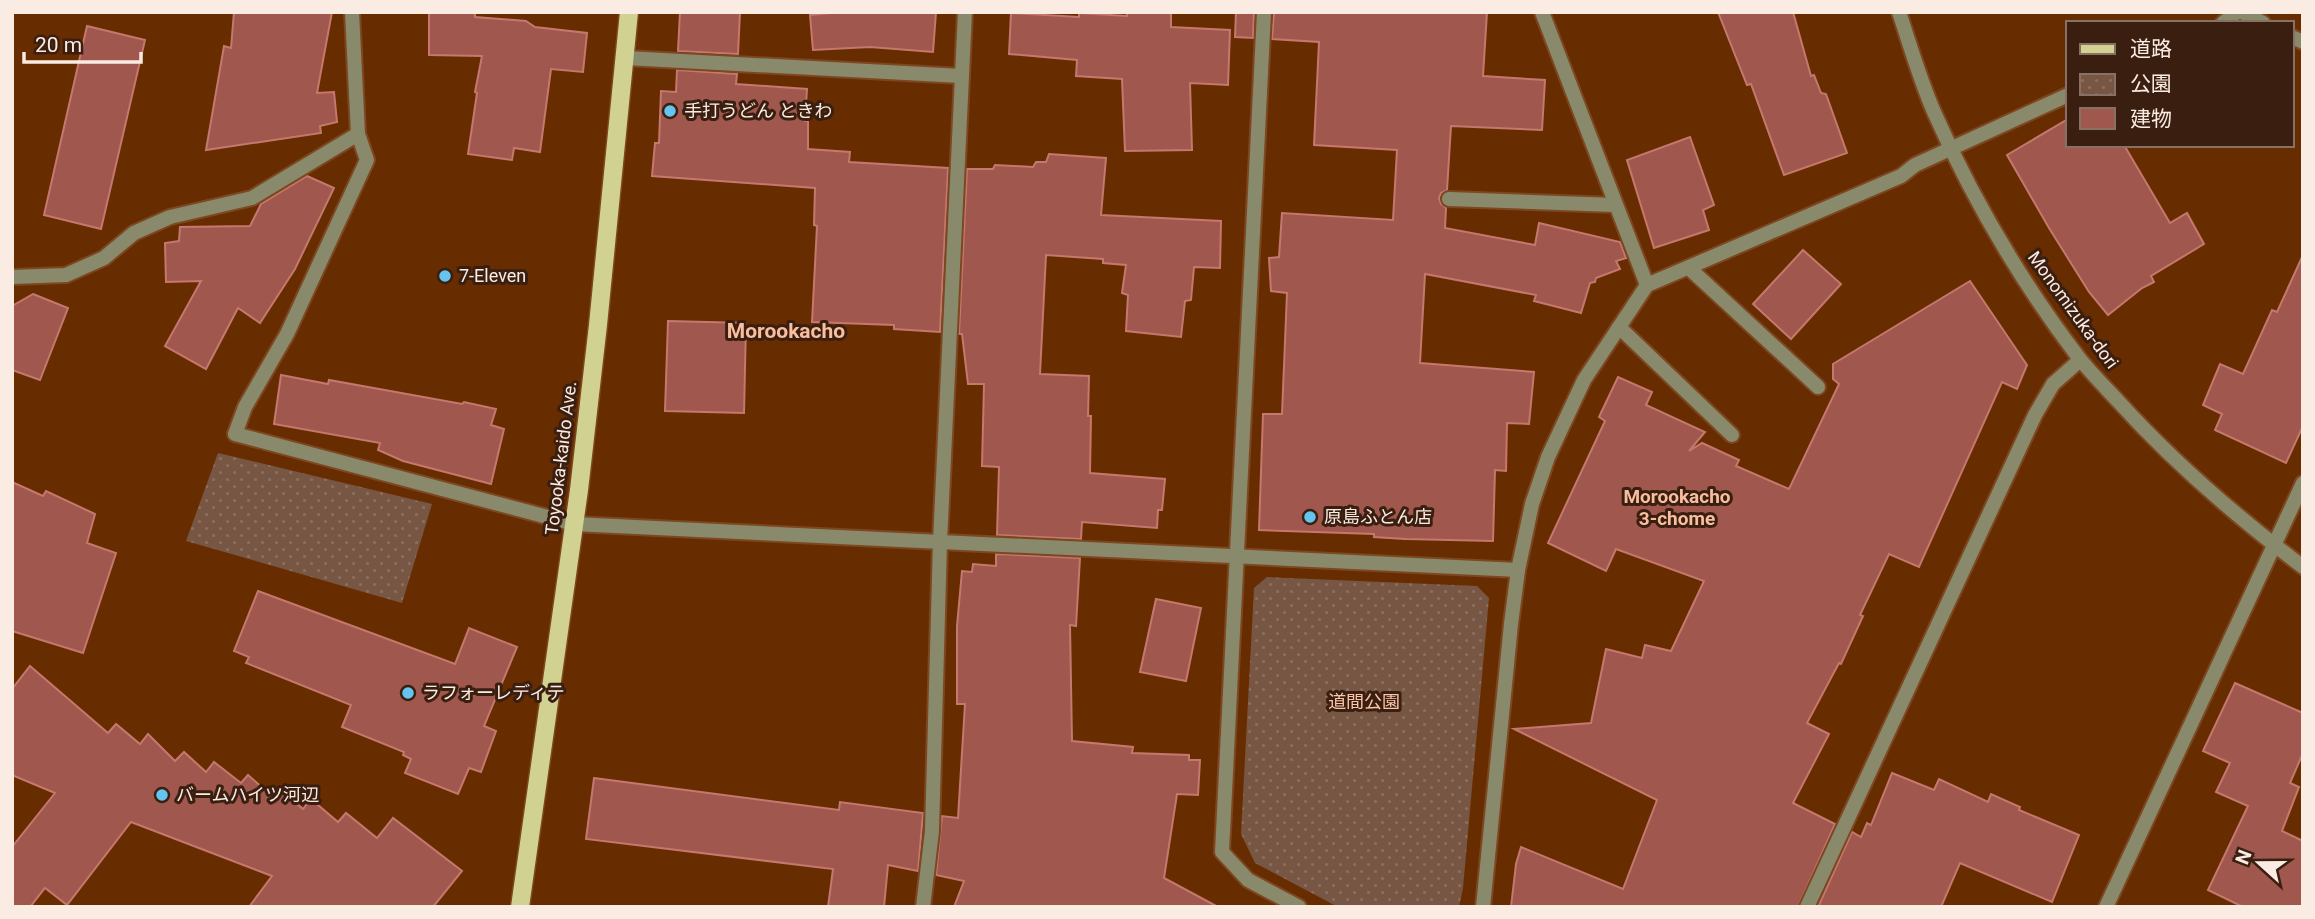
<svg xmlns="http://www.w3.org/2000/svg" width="2315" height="919" font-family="Roboto,'Noto Sans JP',sans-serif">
	<defs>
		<pattern id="park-dots" width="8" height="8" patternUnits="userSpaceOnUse" patternTransform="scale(1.75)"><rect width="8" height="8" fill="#785644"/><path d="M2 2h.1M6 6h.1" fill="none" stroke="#8c6e5f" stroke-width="1.8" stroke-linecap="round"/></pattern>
	</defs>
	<rect width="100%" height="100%" fill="#682c01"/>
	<g fill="url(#park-dots)">
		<polygon points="218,453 432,504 402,603 186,541"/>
		<polygon points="1267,577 1477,586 1489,598 1463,888 1459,907 1338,907 1255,863 1241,834 1254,588"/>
	</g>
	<g fill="#a0574d" stroke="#c5786d" stroke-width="2">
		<polygon points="234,12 332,12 317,93 334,92 337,122 320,126 321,133 206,150 224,46 231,48"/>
		<polygon points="429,12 475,12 475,17 526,21 535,27 587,33 583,72 551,69 540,152 514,148 512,160 468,154 477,93 475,92 482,56 429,55"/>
		<polygon points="680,12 740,12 738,54 678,51"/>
		<polygon points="841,12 936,12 933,52 870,47 813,50 810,15"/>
		<polygon points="1127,12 1171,12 1171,27 1230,30 1228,85 1190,83 1192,150 1125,151 1122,79 1076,76 1077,60 1009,54 1011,13 1079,17 1079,13 1127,16"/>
		<polygon points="1236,12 1254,12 1253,38 1235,37"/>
		<polygon points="1274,12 1487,12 1483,76 1545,80 1542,130 1451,126 1447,190 1441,193 1439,198 1441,204 1446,208 1445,228 1535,245 1539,223 1620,242 1626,258 1616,261 1620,269 1596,278 1595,282 1590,283 1581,313 1534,301 1536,295 1425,274 1420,363 1534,372 1529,424 1507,423 1506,471 1495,470 1493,541 1405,539 1374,537 1374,534 1259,530 1263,414 1282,414 1287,293 1271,291 1269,258 1279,257 1282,213 1393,220 1397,150 1314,145 1319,42 1272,39"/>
		<polygon points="1718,12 1793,12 1811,76 1814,75 1821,93 1826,94 1847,153 1784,175 1751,84 1747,85"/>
		<polygon points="87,26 145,40 101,229 44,215"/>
		<polygon points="677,70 737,74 736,84 807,89 805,121 808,121 808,149 850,152 849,162 948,168 940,332 894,329 894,325 812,322 817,226 814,225 815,188 652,176 655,143 659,143 661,91 676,92"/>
		<polygon points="2068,119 2068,145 2124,145 2170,223 2187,213 2204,244 2151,276 2154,282 2142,288 2108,315 2089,292 2049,228 2007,155"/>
		<polygon points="1690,137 1714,205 1703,210 1709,230 1654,248 1627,160"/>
		<polygon points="1049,154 1106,158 1101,215 1221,221 1220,268 1194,267 1191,300 1185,301 1181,337 1126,331 1128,295 1122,293 1126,265 1103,263 1103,259 1046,255 1040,374 1089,376 1088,416 1091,416 1090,473 1165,479 1162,510 1158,510 1157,528 1082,522 1081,539 997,535 999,467 982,466 984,384 968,384 962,334 959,334 967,169 993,169 995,165 1033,167 1036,162 1046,162"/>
		<polygon points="307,176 334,188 295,269 260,323 238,308 206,369 165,346 201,281 166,282 165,243 179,241 180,227 250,226 261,204"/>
		<polygon points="1803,250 1841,284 1791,339 1753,304"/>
		<polygon points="2303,255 2303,426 2286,463 2215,430 2222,414 2203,405 2220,364 2243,374 2272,310 2277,312"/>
		<polygon points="1970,281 2027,365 2017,389 2002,382 1919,567 1889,554 1860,615 1863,616 1841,664 1839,663 1807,723 1829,734 1793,803 1835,824 1798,907 1511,907 1516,864 1521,847 1623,889 1657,800 1514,729 1591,723 1606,649 1642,658 1645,645 1671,651 1704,581 1616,549 1606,571 1548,543 1605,421 1599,417 1618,377 1652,392 1646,405 1705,432 1689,451 1702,443 1739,460 1736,466 1789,489 1839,384 1833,379 1833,364"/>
		<polygon points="33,294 68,308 40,380 12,370 12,306"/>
		<polygon points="668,321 746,323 744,413 665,411"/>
		<polygon points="281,375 328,384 329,380 462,404 464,402 496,409 491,425 504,429 491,484 403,461 378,450 380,443 274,424"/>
		<polygon points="12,482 43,496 46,491 95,514 87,543 116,553 83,653 12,631"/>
		<polygon points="996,554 1080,558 1076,626 1070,625 1072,741 1133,747 1132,753 1189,755 1189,760 1200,760 1198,795 1177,794 1164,878 1218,907 954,907 964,881 936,875 942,816 958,818 965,704 957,704 957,626 962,571 972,572 973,564 996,566"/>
		<polygon points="258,591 455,664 469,628 517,647 484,726 496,731 481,772 469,768 458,794 405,773 411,759 403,755 404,752 342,727 351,705 246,663 249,657 234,651"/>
		<polygon points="1156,599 1201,608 1186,681 1140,672"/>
		<polygon points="30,666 108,733 116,724 140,744 148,734 175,761 184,752 206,772 214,762 241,783 248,775 273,797 280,789 303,809 311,799 338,822 346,813 377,838 393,818 462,871 433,907 249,907 272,876 131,822 67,905 45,888 30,907 12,907 12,847 55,793 12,775 12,689"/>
		<polygon points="2235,683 2303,713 2303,753 2290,783 2299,787 2282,831 2303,841 2303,907 2243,907 2208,890 2248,806 2216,792 2230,763 2203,751"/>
		<polygon points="1892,773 1934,790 1939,779 1988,802 1991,794 2020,807 2019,810 2079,835 2052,902 1960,863 1941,907 1818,907 1852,832 1861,837 1867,823 1871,825"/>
		<polygon points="594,778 839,810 840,802 923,813 918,871 888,865 884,907 828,907 833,869 586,839"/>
	</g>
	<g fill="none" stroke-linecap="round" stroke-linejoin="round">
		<defs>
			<g id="service">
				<polyline points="1449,199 1615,205"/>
				<polyline points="1689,268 1818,387"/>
				<polyline points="1619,327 1732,435"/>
			</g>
			<g id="minor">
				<polyline points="352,12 358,134 367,160 287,334 245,407 235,434 574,524 1518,570"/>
				<polyline points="1264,12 1222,852 1248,880 1299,907"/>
				<polyline points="1542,12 1647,285"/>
				<polyline points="2242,12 2263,23"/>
				<polyline points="2223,23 2237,12"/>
				<polyline points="2292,37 2303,42"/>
				<polyline points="626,58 961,76"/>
				<polyline points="12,277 66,275 104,258 134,233 170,217 252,198 358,134"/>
				<polyline points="923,907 932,831 940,542 965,12"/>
				<polyline points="1483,907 1511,624 1518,570 1532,504 1548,457 1584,380 1647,285 1901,176 1915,165 2068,95"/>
				<polyline points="1807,907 2035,415 2053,384 2080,360"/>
				<polyline points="2106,907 2303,483"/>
			</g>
			<path id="tertiary" d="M 1899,12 C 1910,45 1920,80 1934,112 C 1972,198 2022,283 2079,358 C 2091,373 2105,387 2118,401 C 2174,463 2237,517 2303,567"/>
			<polyline id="primary" points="520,907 579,490 598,325 629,12"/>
		</defs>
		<use href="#service" stroke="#7c4721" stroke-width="18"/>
		<use href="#minor" stroke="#7c4721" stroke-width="18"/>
		<use href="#tertiary" stroke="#7c4721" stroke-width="18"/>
		<use href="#primary" stroke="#7c4721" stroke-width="21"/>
		<use href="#service" stroke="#898a6b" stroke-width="14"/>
		<use href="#minor" stroke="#898a6b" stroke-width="14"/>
		<use href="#tertiary" stroke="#898a6b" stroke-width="14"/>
		<use href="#primary" stroke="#d1d291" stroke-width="18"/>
	</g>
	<g fill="#65c5ee" stroke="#3a1f10" stroke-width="2.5">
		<circle cx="670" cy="111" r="7"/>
		<circle cx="445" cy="276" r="7"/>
		<circle cx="1310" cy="517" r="7"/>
		<circle cx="408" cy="693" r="7"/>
		<circle cx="162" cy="795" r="7"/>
	</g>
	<g text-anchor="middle" stroke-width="6" stroke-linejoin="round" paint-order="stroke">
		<g font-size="18" fill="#faebe3" stroke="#3a1f10" text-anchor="start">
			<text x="684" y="117">手打うどん ときわ</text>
			<text x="459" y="282">7-Eleven</text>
			<text x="1324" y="523">原島ふとん店</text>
			<text x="422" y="699">ラフォーレディテ</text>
			<text x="176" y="801">バームハイツ河辺</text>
		</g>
		<g font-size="18" fill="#faebe3" stroke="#3a1f10">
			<text transform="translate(2073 310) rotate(54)" y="6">Monomizuka-dori</text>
			<text transform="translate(561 458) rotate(-83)" y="6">Toyooka-kaido Ave.</text>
		</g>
		<g font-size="18" fill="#fac5aa" stroke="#3a1f10">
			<text x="1364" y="708">道間公園</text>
		</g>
		<g font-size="19" font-weight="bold" fill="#f9bea0" stroke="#3a1f10">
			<text x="1677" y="503">Morookacho<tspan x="1677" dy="22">3-chome</tspan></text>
		</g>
		<g font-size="21" font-weight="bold" fill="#f9bea0" stroke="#3a1f10">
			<text x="786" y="338">Morookacho</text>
		</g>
	</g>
	<rect width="2315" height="919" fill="none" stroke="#faebe3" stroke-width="28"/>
	<rect x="2066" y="21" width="228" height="126" fill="#3a1f10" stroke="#877164" stroke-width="2"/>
	<rect x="2080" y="44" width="35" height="10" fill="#d1d291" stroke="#877164" stroke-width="2"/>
	<text x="2130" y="56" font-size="21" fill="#faebe3">道路</text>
	<rect x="2080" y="74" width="35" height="21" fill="url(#park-dots)" stroke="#877164" stroke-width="2"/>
	<text x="2130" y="91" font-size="21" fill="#faebe3">公園</text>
	<rect x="2080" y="108" width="35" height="21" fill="#a0574d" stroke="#877164" stroke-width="2"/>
	<text x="2130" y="126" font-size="21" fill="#faebe3">建物</text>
	<g transform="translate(2259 863) rotate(291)" stroke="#3a1f10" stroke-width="5" paint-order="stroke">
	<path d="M0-5L12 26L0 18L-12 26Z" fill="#faebe3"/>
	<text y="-10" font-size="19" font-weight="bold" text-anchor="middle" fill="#faebe3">N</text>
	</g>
	<path d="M24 52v10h117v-10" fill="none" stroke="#faebe3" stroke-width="3.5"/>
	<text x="35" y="52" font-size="21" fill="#faebe3" stroke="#3a1f10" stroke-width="5" paint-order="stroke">20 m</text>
</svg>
